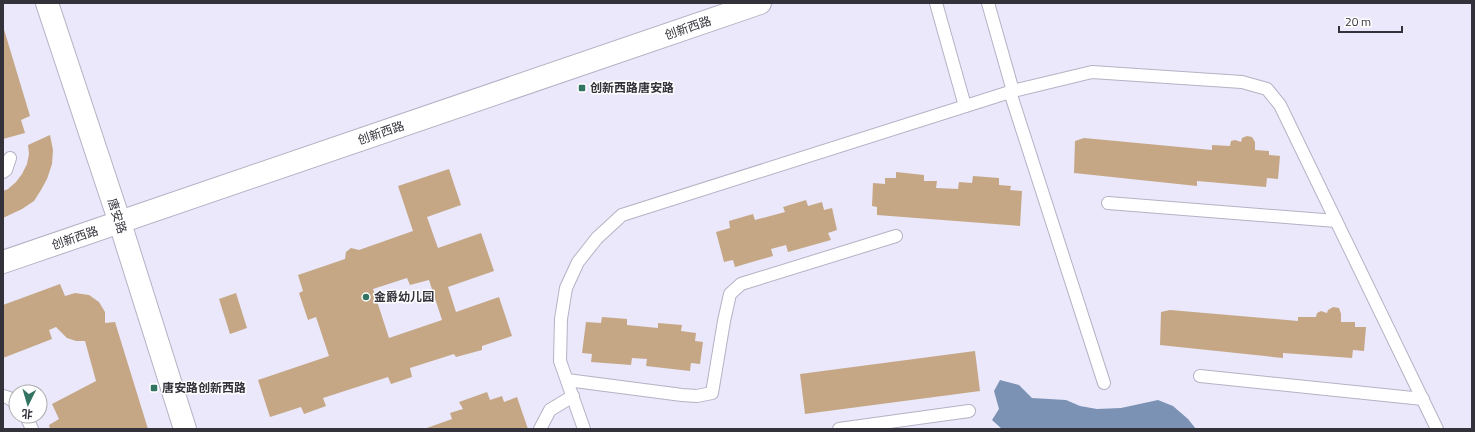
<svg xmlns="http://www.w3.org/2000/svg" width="1475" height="432" font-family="'Titillium Web','Noto Sans SC',sans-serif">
	<rect width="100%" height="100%" fill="#eae8fa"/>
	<polygon fill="#7c92b4" points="1000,380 1019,385 1032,398 1066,400 1080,406 1097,409 1121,408 1158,400 1173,406 1188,419 1196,429 1002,429 992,420 999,409 994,391"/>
	<g fill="#c5a786" fill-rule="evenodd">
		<polygon points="3,26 30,116 21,120 25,133 3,139"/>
		<polygon points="50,135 53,150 52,164 47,179 41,190 34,201 22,209 3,218 3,191 8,189 16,182 22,174 27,164 29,154 28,145"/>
		<polygon points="1247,136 1252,137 1255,142 1255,150 1269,151 1269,155 1280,156 1278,179 1267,178 1266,187 1197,181 1197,186 1074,173 1075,141 1084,138 1212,150 1212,145 1230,146 1231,141 1235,140 1241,142 1242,138"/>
		<path d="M 449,169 L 461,205 L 427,217 L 438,248 L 481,233 L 494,271 L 448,287 L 456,312 L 499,297 L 512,336 L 482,346 L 482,350 L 456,357 L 454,354 L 410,368 L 412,377 L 391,384 L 388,377 L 323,398 L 326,406 L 304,414 L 301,407 L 270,417 L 258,380 L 329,356 L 316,317 L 308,320 L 299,293 L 303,291 L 298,275 L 345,259 L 346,252 L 351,248 L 359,250 L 413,231 L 398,186 ZM 407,278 L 410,285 L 429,280 L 442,320 L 389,338 L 373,289 Z"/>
		<polygon points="896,172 924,175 924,181 937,181 936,188 958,189 959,182 972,183 973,176 999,178 999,185 1011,186 1010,190 1022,191 1020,226 877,215 877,207 872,206 873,183 885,184 885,178 896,178"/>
		<polygon points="806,200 808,206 822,202 824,210 832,208 837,230 828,233 831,240 788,252 786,245 771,249 773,256 735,267 733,260 724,262 716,232 730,228 729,221 753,214 755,220 785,212 783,207"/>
		<polygon points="60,284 65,296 75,293 89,295 99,302 105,312 105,323 115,322 148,429 50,429 49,425 59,419 52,404 96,381 85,341 76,341 67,338 56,327 49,330 52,339 3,358 3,305"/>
		<polygon points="236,293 247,328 230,334 219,299"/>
		<polygon points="1333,307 1339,308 1341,314 1341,322 1355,322 1355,327 1366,327 1364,351 1353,350 1352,358 1283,353 1283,358 1160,345 1161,312 1170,310 1298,321 1298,317 1316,317 1317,313 1321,311 1327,313 1328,310"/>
		<polygon points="602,317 627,319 627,325 658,328 658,323 682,325 681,331 696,333 695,341 703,342 700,364 691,363 690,371 646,366 647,359 632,358 631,365 591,362 592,354 582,353 586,322 601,323"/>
		<polygon points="975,351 980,391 805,414 800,374"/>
		<polygon points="487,392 490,400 502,396 504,402 517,397 528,429 424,429 452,419 450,413 463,409 459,402"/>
	</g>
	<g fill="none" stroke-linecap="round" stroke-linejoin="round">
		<defs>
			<g id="lane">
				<polyline points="936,3 965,106"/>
				<polyline points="988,3 1013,91"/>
				<polyline points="1010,92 1104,383"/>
				<polyline points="3,172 6,170 10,158"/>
				<polyline points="1108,203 1336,221"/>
				<polyline points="1200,376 1423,399"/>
				<polyline points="567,380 682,395 697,396 712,393 724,321 730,294 741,284 896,236"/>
				<polyline points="3,396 9,398 16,404"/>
				<polyline points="26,416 32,429"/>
				<polyline points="540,429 550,410 573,396"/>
				<polyline points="584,429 560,361 561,319 566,288 578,262 597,238 622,215 1013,91 1092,72 1242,82 1267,89 1280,105 1437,429"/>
				<polyline points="839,429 969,411"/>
			</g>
			<g id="street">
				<polyline points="47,3 120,223 185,429"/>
				<polyline points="3,262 760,3"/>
			</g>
		</defs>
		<use href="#lane" stroke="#b4b2c4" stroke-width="14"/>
		<use href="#street" stroke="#b4b2c4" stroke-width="24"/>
		<use href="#lane" stroke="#fff" stroke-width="12"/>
		<use href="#street" stroke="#fff" stroke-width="22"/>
	</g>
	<g fill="#337361" stroke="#fff" stroke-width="1.5">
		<rect x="578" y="84" width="8" height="8" rx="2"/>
		<circle cx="366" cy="297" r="4"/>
		<rect x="150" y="384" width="8" height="8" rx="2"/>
	</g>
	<g text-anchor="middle" stroke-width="3" stroke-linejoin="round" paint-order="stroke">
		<g font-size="12" fill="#33323a" stroke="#fff">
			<text transform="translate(688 28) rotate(-19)" y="4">创新西路</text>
			<text transform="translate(381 133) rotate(-19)" y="4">创新西路</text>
			<text transform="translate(117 216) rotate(72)" y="4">唐安路</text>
			<text transform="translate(75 238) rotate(-19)" y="4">创新西路</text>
		</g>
		<g font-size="12" font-weight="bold" fill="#33323a" stroke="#fff" text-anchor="start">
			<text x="590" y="92">创新西路唐安路</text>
			<text x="374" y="301">金爵幼儿园</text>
			<text x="162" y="392">唐安路创新西路</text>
		</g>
	</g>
	<rect width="1475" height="432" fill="none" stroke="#33323a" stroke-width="8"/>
	<g transform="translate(28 404) rotate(185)"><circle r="19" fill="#ffffff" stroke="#adadb0"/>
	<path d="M0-3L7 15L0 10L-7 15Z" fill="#337361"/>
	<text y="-6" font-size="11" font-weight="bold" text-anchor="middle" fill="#33323a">北</text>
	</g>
	<path d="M1339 26v6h63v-6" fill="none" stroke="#33323a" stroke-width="2"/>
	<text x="1345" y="26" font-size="12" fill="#33323a" stroke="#ffffff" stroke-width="3" paint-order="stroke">20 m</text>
</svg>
